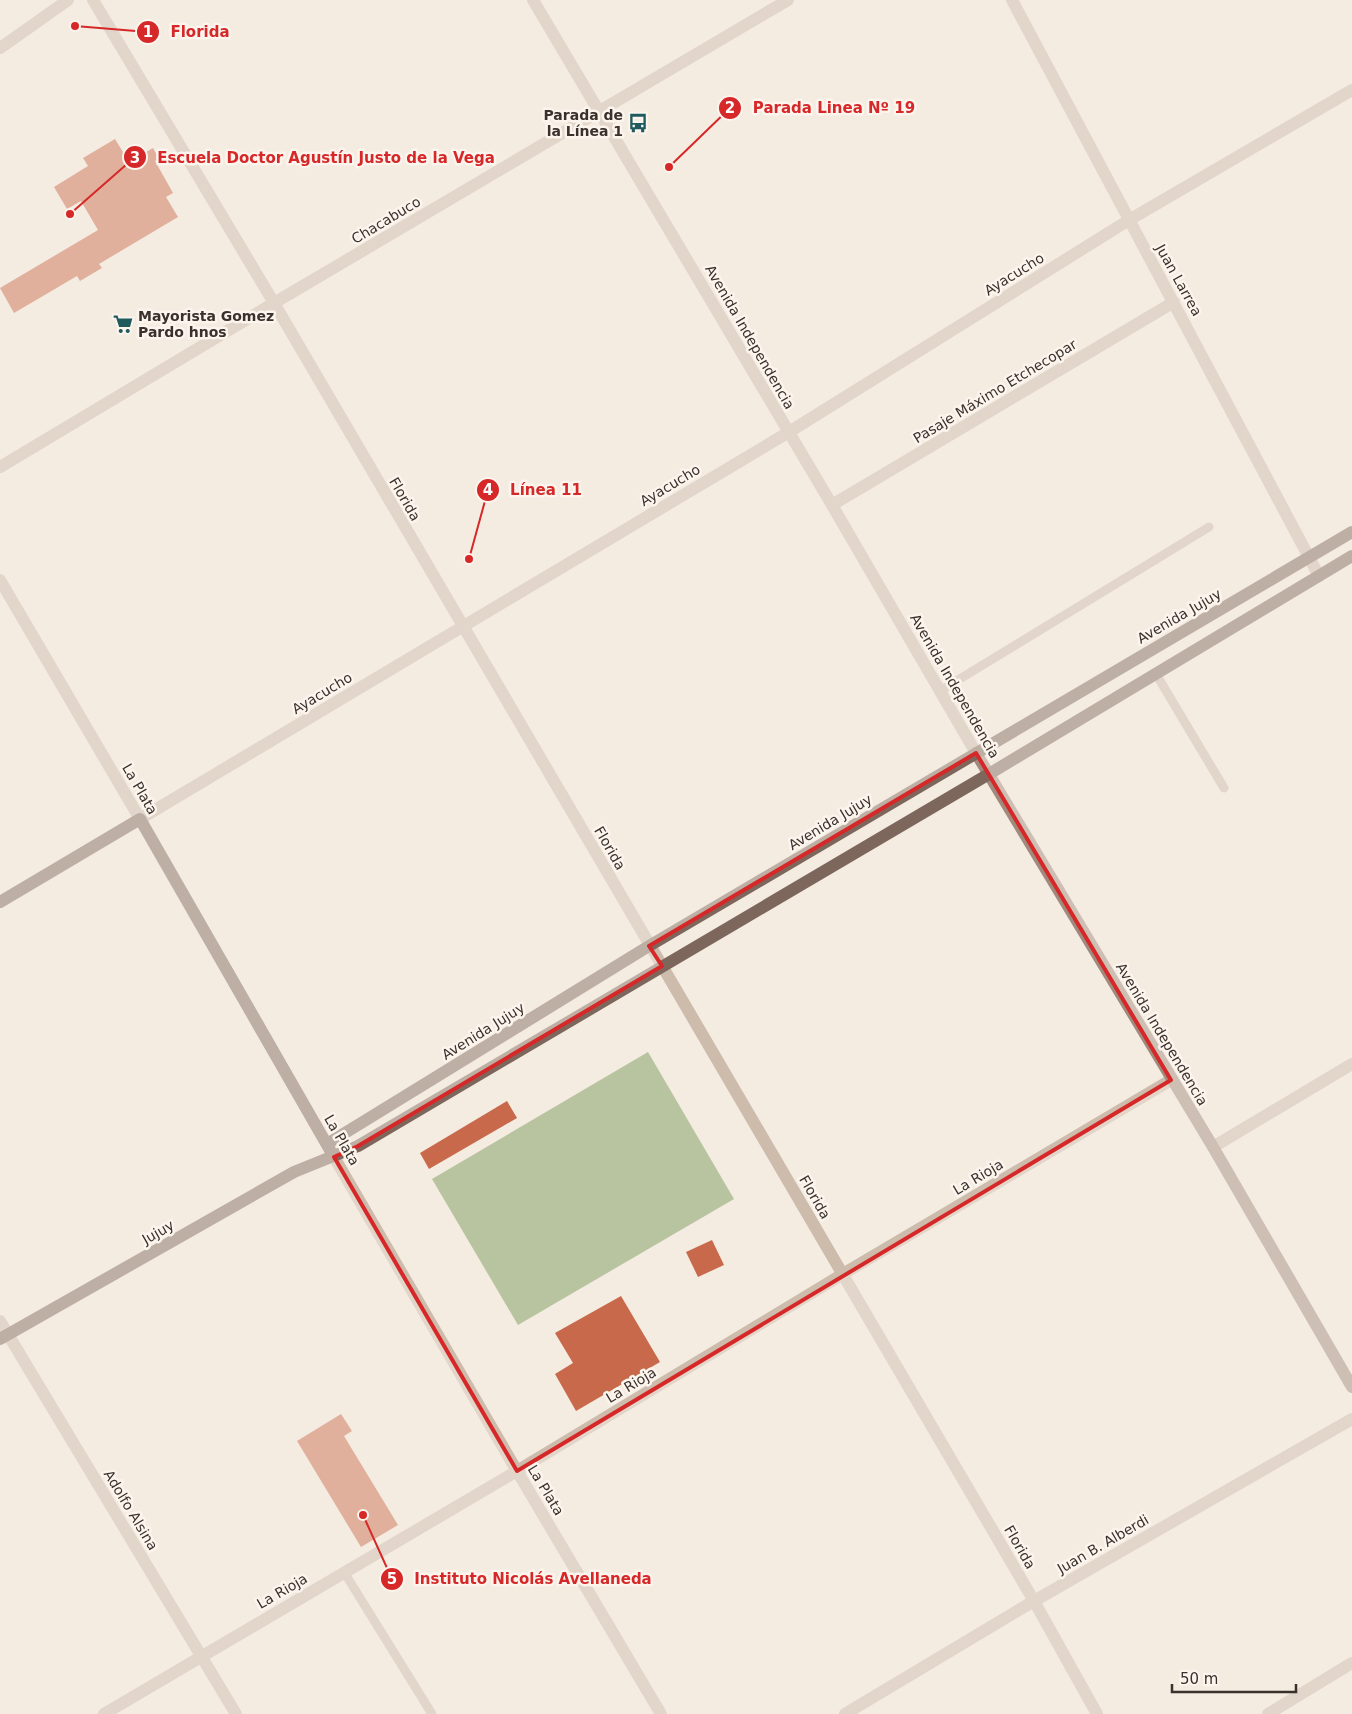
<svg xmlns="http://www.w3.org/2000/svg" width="1352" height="1714" font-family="'DejaVu Sans',sans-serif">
	<rect width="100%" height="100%" fill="#f4ebe1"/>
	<polygon fill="#b8c4a0" points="648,1052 734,1199 518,1325 432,1179"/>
	<g fill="#c8694b">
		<polygon points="115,139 129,162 153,148 159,159 155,161 173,193 166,197 178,217 99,264 102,268 80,281 77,276 14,313 0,288 98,230 81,201 67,209 54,187 88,166 83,158"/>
		<polygon points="507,1101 517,1118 429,1169 420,1153"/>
		<polygon points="712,1240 724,1265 698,1277 686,1252"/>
		<polygon points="621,1296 660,1362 576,1411 555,1374 573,1363 555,1333"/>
		<polygon points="341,1414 352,1431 344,1436 398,1525 361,1547 297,1441"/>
	</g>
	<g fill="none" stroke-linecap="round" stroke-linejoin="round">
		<g stroke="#cdbbac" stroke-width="9">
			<polyline points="1156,674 1224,788"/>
			<polyline points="940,691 1209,527"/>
			<polyline points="344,1572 432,1714"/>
		</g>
		<g stroke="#cdbbac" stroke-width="12">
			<polyline points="93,0 274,303 1034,1601 1097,1714"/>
			<polyline points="533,0 832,505 976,753"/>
			<polyline points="1012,0 1319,576"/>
			<polyline points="0,467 274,303 788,0"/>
			<polyline points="832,505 1174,302"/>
			<polyline points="0,580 140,819 789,432 1129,220 1352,90"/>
			<polyline points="1213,1147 1352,1064"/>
			<polyline points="334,1157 517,1471 661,1714"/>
			<polyline points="0,1321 236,1714"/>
			<polyline points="104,1714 517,1471 843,1274 1171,1080"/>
			<polyline points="845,1714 1034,1601 1352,1419"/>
			<polyline points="1268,1714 1352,1663"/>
		</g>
		<polyline stroke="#cdbbac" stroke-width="12" points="0,48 68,0"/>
		<polyline stroke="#a18a7d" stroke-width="12" points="976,753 1213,1147 1352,1387"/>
		<g stroke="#7d675c" stroke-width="12">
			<polyline points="0,902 140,819 330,1150"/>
			<polyline points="327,1144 649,946 1352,532"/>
			<polyline points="0,1339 294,1172 358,1146 989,774 1352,556"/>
		</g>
	</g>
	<path d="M0 0H1352V1714H0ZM 976,753 L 1171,1080 L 517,1471 L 334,1157 L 358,1146 L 662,966 L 649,946 Z" fill="#f4ebe1" fill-opacity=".55" fill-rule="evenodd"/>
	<path fill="none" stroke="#d62828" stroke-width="4" stroke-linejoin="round" d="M 976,753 L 1171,1080 L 517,1471 L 334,1157 L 358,1146 L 662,966 L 649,946 Z"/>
	<defs>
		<symbol id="bus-bare" viewBox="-9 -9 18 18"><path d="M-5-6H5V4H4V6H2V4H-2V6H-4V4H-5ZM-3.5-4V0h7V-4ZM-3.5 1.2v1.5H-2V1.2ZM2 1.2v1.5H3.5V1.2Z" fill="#1f5a5e" stroke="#fbf5ee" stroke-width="2.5" paint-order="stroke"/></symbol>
		<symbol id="supermarket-bare" viewBox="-9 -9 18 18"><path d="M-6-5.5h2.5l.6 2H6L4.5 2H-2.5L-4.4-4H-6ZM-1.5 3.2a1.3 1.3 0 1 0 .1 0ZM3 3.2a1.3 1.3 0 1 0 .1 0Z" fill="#1f5a5e" stroke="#fbf5ee" stroke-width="2.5" paint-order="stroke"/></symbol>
	</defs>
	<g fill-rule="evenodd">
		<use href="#bus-bare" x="624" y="109" width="28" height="28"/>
		<use href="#supermarket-bare" x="109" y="310" width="28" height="28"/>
	</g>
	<g text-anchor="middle" stroke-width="5" stroke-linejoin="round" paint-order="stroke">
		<g font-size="14" font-weight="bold" fill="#3b302b" stroke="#fbf5ee" text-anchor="end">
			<text x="623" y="120">Parada de<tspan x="623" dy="16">la Línea 1</tspan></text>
			<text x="138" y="321" text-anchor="start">Mayorista Gomez<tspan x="138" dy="16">Pardo hnos</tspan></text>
		</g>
		<g font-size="14" fill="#3b302b" stroke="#fbf5ee">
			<text transform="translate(386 220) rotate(-31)" y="5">Chacabuco</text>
			<text transform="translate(1014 274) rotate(-32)" y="5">Ayacucho</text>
			<text transform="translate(1179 280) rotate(61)" y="5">Juan Larrea</text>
			<text transform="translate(750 337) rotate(60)" y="5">Avenida Independencia</text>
			<text transform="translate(995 391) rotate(-31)" y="5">Pasaje Máximo Etchecopar</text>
			<text transform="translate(670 485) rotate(-31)" y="5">Ayacucho</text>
			<text transform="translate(405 499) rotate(60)" y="5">Florida</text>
			<text transform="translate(1179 616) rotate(-30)" y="5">Avenida Jujuy</text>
			<text transform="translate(955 686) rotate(60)" y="5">Avenida Independencia</text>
			<text transform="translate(322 693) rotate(-31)" y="5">Ayacucho</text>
			<text transform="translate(140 789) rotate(60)" y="5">La Plata</text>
			<text transform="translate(830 822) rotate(-31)" y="5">Avenida Jujuy</text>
			<text transform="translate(610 848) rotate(60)" y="5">Florida</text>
			<text transform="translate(483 1031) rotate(-32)" y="5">Avenida Jujuy</text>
			<text transform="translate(1162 1034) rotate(59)" y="5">Avenida Independencia</text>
			<text transform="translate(342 1140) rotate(60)" y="5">La Plata</text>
			<text transform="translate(978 1177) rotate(-31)" y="5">La Rioja</text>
			<text transform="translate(815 1197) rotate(60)" y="5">Florida</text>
			<text transform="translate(158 1232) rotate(-30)" y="5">Jujuy</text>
			<text transform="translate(631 1385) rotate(-31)" y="5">La Rioja</text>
			<text transform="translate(546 1490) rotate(59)" y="5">La Plata</text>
			<text transform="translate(131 1510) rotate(59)" y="5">Adolfo Alsina</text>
			<text transform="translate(1103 1544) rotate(-30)" y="5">Juan B. Alberdi</text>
			<text transform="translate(1020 1547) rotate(60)" y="5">Florida</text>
			<text transform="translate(282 1591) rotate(-30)" y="5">La Rioja</text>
		</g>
	</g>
	<path fill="none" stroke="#d62828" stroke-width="2" d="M75 26L148 32M669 167L730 108M70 214L135 157M469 559L488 490M363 1515L392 1579"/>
	<g fill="#d62828" stroke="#fbf5ee" stroke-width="2">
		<circle cx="75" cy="26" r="5"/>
		<circle cx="669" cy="167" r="5"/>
		<circle cx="70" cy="214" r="5"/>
		<circle cx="469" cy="559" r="5"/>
		<circle cx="363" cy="1515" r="5"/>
		<circle cx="148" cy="32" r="12"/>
		<circle cx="730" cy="108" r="12"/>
		<circle cx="135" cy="157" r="12"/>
		<circle cx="488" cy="490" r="12"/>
		<circle cx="392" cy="1579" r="12"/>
	</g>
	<g font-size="15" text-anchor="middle" font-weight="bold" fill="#fff">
		<text x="148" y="37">1</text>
		<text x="730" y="113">2</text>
		<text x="135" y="163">3</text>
		<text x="488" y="495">4</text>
		<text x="392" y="1584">5</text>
	</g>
	<g font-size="15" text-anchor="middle" font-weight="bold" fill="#d62828" stroke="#fbf5ee" stroke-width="5" stroke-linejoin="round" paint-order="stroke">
		<text x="200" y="37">Florida</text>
		<text x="834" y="113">Parada Linea Nº 19</text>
		<text x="326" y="163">Escuela Doctor Agustín Justo de la Vega</text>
		<text x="546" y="495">Línea 11</text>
		<text x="533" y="1584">Instituto Nicolás Avellaneda</text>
	</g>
	<path d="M1172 1684v8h124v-8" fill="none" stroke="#3b302b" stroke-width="2.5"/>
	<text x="1180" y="1684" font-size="15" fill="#3b302b" stroke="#fbf5ee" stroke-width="4" paint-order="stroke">50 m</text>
</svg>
